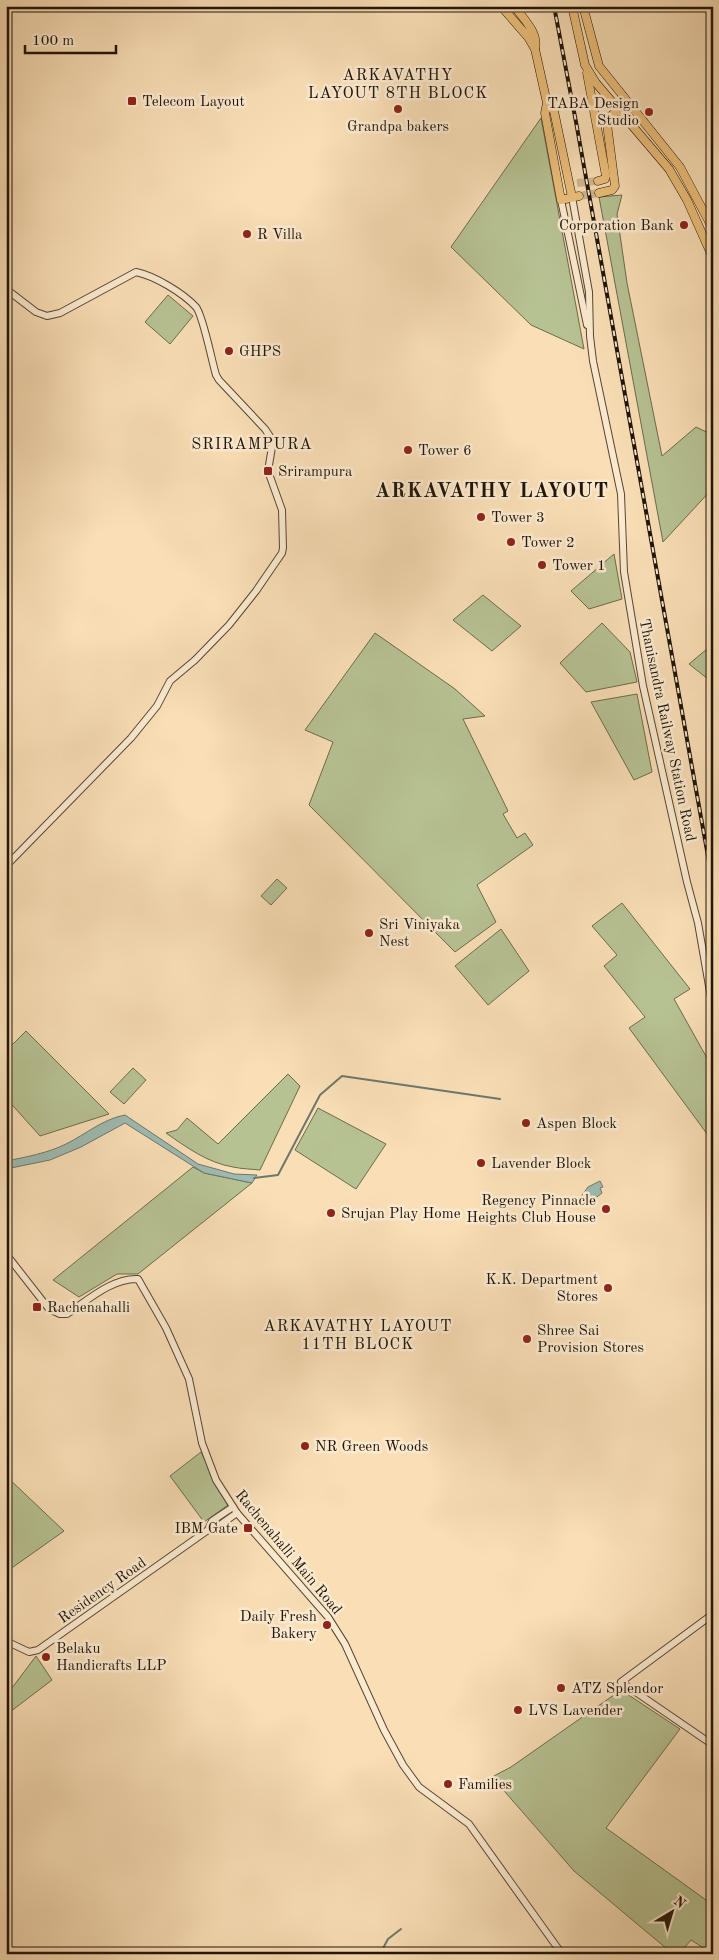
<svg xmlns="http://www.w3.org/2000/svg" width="719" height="1960" font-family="'Old Standard TT',serif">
	<rect width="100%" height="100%" fill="#f9deb6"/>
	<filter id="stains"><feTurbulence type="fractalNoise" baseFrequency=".004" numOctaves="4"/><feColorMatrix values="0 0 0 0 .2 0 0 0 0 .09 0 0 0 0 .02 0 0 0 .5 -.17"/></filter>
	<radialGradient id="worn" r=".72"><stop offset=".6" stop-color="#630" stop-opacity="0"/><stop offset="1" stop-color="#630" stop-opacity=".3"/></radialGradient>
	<g fill="#b7c293" stroke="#6c6b4d">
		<polygon points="541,118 584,349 531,325 451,247"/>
		<polygon points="622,195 617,214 627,283 662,456 696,427 713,435 713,488 663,542 599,197"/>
		<polygon points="168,295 193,316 170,344 145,322"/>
		<polygon points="614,554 622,599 589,609 571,591"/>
		<polygon points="483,595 521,626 492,651 453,620"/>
		<polygon points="602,623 630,652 637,682 586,692 560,663"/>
		<polygon points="375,633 455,689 485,716 463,719 508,811 503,814 517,838 525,833 533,845 477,885 496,922 455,952 309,805 333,742 305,730"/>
		<polygon points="713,644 713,683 689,664"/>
		<polygon points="637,694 652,772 634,780 591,702"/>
		<polygon points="277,879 287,888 271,905 261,896"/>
		<polygon points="622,903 690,989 674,999 712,1067 713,1142 629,1028 645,1017 604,966 617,955 592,926"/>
		<polygon points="501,929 529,971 488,1005 455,966"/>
		<polygon points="26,1031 109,1114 40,1136 6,1098 6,1051"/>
		<polygon points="133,1068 146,1080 124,1104 110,1092"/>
		<path d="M 288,1074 L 300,1086 L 260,1170 C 251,1169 242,1169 233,1167 C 208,1163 186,1147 166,1133 L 177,1130 L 187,1118 L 218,1144 Z"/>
		<polygon points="318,1108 386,1144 356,1189 295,1150"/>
		<polygon points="193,1167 204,1173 252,1183 138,1274 117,1274 79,1297 53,1280"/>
		<polygon points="201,1452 228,1505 204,1522 170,1476"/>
		<polygon points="6,1476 64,1531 6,1572"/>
		<polygon points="36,1656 52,1680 6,1715 6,1696"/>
		<polygon points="621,1690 680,1729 606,1828 713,1905 713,1954 691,1940 679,1954 673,1954 574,1871 492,1777 511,1767"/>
	</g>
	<g fill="#9ebbb2" stroke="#6c786e">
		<path d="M 125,1115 L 198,1164 L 234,1174 L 257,1175 L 252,1183 L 204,1173 L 125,1123 L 81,1147 L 50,1160 L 6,1169 L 6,1161 C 26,1157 48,1153 66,1144 C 86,1134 103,1119 125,1115 Z"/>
		<polygon points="600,1181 603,1187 600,1188 602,1193 592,1201 588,1199 586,1201 580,1198 588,1187"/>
	</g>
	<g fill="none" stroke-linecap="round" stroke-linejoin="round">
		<g stroke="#6c786e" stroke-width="2">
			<polyline points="254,1178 278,1175 320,1095 342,1076 500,1099"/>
			<polyline points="380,1954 388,1939 401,1929"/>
		</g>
		<g stroke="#ceb693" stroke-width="8" stroke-dasharray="8 4" stroke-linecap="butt">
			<polyline points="577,183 598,181"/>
			<polyline points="579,196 599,193"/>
		</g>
		<defs>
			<g id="minor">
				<polyline points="572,197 589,292 590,336 593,361 621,494 624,572 643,686 687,882 698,923 713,1009"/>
				<polyline points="561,200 587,325"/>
				<path d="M 6,289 L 36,312 L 47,316 L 60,313 L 136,272 C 155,276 183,293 196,307 C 203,315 212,362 216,375 L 219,380 L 265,429 L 273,441 L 268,471 L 282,510 L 283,548 L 282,553 L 256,591 L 229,625 L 195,660 L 170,681 L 157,706 L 131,738 L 6,866"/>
				<path d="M 6,1254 L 49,1309 L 60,1314 L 67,1314 C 88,1300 112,1278 138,1279 L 166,1328 L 189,1379 L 202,1443 L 216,1480 L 237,1513 L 328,1617 L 345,1644 L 384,1730 L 403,1765 L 419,1787 L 469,1824 L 562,1954"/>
				<polyline points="208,1530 212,1521 233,1507"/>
				<polyline points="713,1614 621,1682 713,1745"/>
				<polyline points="6,1645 10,1643 29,1652 38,1650 208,1530 217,1527 237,1513"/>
			</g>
			<g id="major">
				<path d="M 501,6 L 528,37 L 535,49 C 539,33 523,18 514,6"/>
				<polyline points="572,6 585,65 596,83 669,169 687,200 713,258"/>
				<polyline points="583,6 599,66 680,167 713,229"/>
				<polyline points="535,49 547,103 545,113 561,200 579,196"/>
				<polyline points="587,73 606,176 605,179 598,181"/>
				<polyline points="547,103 554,111 572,197"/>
				<polyline points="599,193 612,190 615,186 607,124 611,116 622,105"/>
			</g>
		</defs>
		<use href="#minor" stroke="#574633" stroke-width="8"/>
		<use href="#major" stroke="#211407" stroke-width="9"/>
		<use href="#minor" stroke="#fbead0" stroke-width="6"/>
		<use href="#major" stroke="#ecbf7b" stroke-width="8"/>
		<defs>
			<polyline id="rail" points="554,6 576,122 713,884"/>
		</defs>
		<use href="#rail" stroke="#211407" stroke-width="4"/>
		<use href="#rail" stroke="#fbead0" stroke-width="2" stroke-dasharray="5.5" stroke-linecap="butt"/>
	</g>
	<g fill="#8f2418" stroke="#fbead0" stroke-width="2">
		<rect x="127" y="96" width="10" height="10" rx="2.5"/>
		<circle cx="398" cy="109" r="5"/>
		<circle cx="649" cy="112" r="5"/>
		<circle cx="684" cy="225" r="5"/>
		<circle cx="247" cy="234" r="5"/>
		<circle cx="229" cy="351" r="5"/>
		<circle cx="408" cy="450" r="5"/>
		<rect x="263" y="466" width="10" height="10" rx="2.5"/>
		<circle cx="481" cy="517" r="5"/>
		<circle cx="511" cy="542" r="5"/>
		<circle cx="542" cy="565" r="5"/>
		<circle cx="369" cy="933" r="5"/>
		<circle cx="526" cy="1123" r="5"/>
		<circle cx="481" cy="1163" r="5"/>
		<circle cx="606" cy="1209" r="5"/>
		<circle cx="331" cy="1213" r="5"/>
		<circle cx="608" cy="1288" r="5"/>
		<rect x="32" y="1302" width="10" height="10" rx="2.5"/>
		<circle cx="527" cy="1339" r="5"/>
		<circle cx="305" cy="1446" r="5"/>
		<rect x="243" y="1523" width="10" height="10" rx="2.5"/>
		<circle cx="327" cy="1625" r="5"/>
		<circle cx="46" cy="1657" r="5"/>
		<circle cx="561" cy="1688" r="5"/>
		<circle cx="518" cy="1710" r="5"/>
		<circle cx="448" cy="1784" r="5"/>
	</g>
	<g text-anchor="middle" stroke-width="5" stroke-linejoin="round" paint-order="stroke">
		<g font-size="15" fill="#211407" stroke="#fbead0" text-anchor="start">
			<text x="142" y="106">Telecom Layout</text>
			<text x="639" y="108" text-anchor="end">TABA Design<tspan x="639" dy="17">Studio</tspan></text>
			<text x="398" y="131" text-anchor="middle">Grandpa bakers</text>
			<text x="674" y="230" text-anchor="end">Corporation Bank</text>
			<text x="257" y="239">R Villa</text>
			<text x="239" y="356">GHPS</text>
			<text x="418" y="455">Tower 6</text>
			<text x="278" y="476">Srirampura</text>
			<text x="491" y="522">Tower 3</text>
			<text x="521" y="547">Tower 2</text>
			<text x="552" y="570">Tower 1</text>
			<text x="379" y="929">Sri Viniyaka<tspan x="379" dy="17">Nest</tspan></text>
			<text x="536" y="1128">Aspen Block</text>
			<text x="491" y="1168">Lavender Block</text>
			<text x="596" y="1205" text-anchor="end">Regency Pinnacle<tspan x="596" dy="17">Heights Club House</tspan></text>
			<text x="341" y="1218">Srujan Play Home</text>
			<text x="598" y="1284" text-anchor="end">K.K. Department<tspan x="598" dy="17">Stores</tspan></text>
			<text x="47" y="1312">Rachenahalli</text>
			<text x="537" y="1335">Shree Sai<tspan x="537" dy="17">Provision Stores</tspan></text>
			<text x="315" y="1451">NR Green Woods</text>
			<text x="238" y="1533" text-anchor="end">IBM Gate</text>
			<text x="317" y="1621" text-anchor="end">Daily Fresh<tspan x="317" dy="17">Bakery</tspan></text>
			<text x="56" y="1653">Belaku<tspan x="56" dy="17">Handicrafts LLP</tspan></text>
			<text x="571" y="1693">ATZ Splendor</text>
			<text x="528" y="1715">LVS Lavender</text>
			<text x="458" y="1789">Families</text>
		</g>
		<g font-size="15" fill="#211407" stroke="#fbead0">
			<text transform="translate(668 730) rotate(78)" y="5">Thanisandra Railway Station Road</text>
			<text transform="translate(289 1552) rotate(50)" y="5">Rachenahalli Main Road</text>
			<text transform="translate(102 1590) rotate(-35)" y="5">Residency Road</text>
		</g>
		<g font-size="16" letter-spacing="1" fill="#211407" stroke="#fbead0">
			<text x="398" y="80">ARKAVATHY<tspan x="398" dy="18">LAYOUT 8TH BLOCK</tspan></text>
			<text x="252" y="449">SRIRAMPURA</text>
			<text x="358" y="1331">ARKAVATHY LAYOUT<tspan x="358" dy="18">11TH BLOCK</tspan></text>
		</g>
		<g font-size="20" font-weight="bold" letter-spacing="1" fill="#211407" stroke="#fbead0">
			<text x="492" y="497">ARKAVATHY LAYOUT</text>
		</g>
	</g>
	<rect width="719" height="1960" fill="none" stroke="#f9deb6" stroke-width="25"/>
	<rect x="8" y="8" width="704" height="1945" fill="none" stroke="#211407" stroke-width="2.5"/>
	<rect x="12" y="12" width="694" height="1935" fill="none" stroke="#211407"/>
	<g transform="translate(672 1912) rotate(38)" stroke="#fbead0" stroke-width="4" paint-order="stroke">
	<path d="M0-4L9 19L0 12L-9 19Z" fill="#211407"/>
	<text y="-8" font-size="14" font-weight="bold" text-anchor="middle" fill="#211407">N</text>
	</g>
	<path d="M25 45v8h91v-8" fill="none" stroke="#211407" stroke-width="2.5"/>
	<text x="32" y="45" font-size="15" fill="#211407" stroke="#fbead0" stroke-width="4" paint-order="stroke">100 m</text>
	<rect width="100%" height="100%" filter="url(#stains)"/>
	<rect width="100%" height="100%" fill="url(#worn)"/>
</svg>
